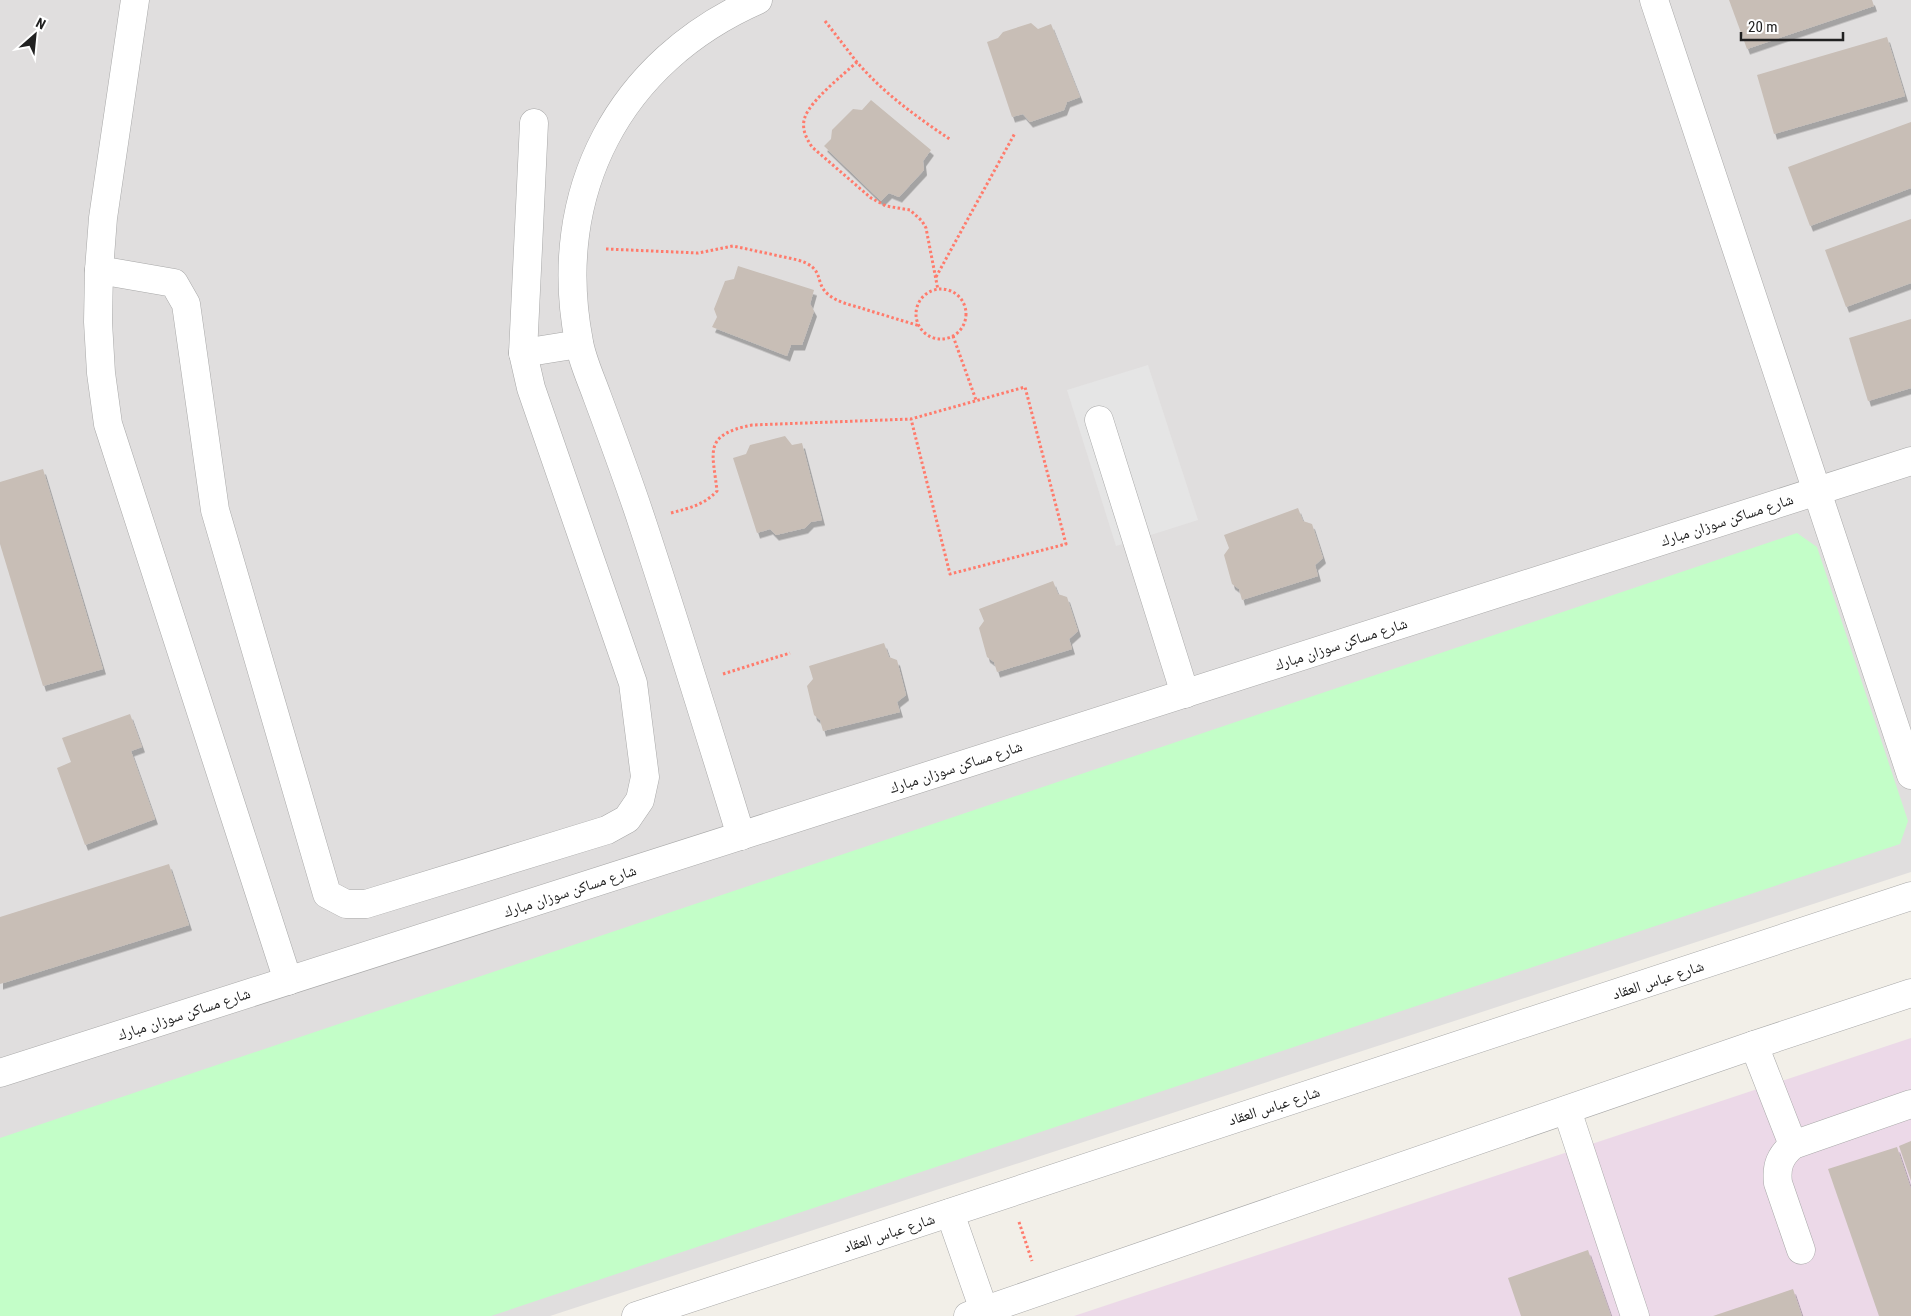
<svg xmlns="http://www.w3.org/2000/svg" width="1911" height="1316" font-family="'Roboto Condensed','Noto Naskh Arabic',sans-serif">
	<defs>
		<filter id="shadow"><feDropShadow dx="3" dy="5.5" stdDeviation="0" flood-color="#0004"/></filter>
	</defs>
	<rect width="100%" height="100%" fill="#f2efe8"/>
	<polygon fill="#e0dede" points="0,0 1911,0 1911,872 550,1316 0,1316"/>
	<polygon fill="#ecd9e8" points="1911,1038 1911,1316 1074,1316"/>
	<polygon fill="#c3fec8" points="1797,533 1817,547 1908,821 1900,844 491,1316 0,1316 0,1138"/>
	<polygon fill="#e5e5e5" points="1148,365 1198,520 1116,546 1067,390"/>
	<g fill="#c8beb6" filter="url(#shadow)">
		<polygon points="1729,0 1872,0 1874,6 1747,49"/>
		<polygon points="1031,23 1038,29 1051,24 1080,97 1067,102 1064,110 1030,122 1023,114 1012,117 987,42 998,38 1003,32"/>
		<polygon points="1887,37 1905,96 1774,134 1757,75"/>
		<polygon points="871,100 931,150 923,161 924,170 899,197 889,193 881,201 824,146 831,139 832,130 853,109 862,110"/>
		<polygon points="1911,122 1911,188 1810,226 1788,167"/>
		<polygon points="1911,219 1911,283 1846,307 1825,250"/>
		<polygon points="738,266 814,290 810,304 814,311 802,345 791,345 787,356 712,327 717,317 714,309 725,281 734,279"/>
		<polygon points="1911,319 1911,388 1868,401 1849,338"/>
		<polygon points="785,436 792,445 802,443 822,520 811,522 805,528 776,535 770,529 757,533 733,458 746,454 750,445"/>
		<polygon points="43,469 103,669 43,686 0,544 0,482"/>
		<polygon points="1298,508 1303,521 1312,524 1323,558 1315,565 1318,576 1242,600 1239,589 1232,584 1224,555 1229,548 1224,535"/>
		<polygon points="1053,581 1058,594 1067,597 1078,631 1069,639 1072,649 997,672 994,662 987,657 979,628 984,621 979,609"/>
		<polygon points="884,643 889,657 897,660 906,695 897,702 900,712 823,731 820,720 814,715 807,686 813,679 809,666"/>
		<polygon points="130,714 142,747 131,751 155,819 85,845 57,768 71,762 62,738"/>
		<polygon points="169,864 189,925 0,984 0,917"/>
		<polygon points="1911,1141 1911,1181 1899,1146"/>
		<polygon points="1897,1147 1911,1189 1911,1316 1879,1316 1828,1169"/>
		<polygon points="1588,1250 1611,1316 1521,1316 1508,1278"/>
		<polygon points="1793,1289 1802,1316 1713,1316"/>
	</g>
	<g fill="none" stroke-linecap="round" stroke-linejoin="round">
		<defs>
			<g id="minor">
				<polyline points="135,0 103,218 99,270 98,322 101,373 108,424 288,981"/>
				<polyline points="1654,0 1911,775"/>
				<polyline points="99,270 174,283 186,304 215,510 327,894 346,904 366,904 607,830 627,819 640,800 645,777 633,683 531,388 523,353 534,123"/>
				<polyline points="523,353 579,344"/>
				<polyline points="1099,420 1185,694"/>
				<path d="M 741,836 C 709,732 677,628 643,525 C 629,482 613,439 597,396 C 591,379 582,360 579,342 C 550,192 619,61 758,0"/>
				<polyline points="1754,1045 1793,1145"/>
				<polyline points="0,1073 1911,461"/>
				<polyline points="1567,1110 1635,1316"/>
				<polyline points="950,1213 986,1316"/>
				<path d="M 1801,1250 L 1778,1183 C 1776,1166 1780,1156 1793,1145 L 1911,1104"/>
				<polyline points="636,1316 1911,896"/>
				<polyline points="968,1316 1754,1045 1911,993"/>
			</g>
		</defs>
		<use href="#minor" stroke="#a8a8a8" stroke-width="29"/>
		<g stroke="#ff7b6c" stroke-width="3" stroke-dasharray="2.5 2.5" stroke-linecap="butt">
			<path d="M 825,21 C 836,35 846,48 856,61 C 883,93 917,117 951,140"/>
			<path d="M 857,62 C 843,75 811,100 805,117 C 801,128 806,138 812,147 L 871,198 L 886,206 L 910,210 L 922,221 L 926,228 L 938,290"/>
			<path d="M 606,249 L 698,253 L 733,246 L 798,260 C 827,269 813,283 829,295 C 837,302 851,305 861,308 C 880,314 900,320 920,326"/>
			<polyline points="936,277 1015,133"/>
			<circle cx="941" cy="314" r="25"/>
			<polyline points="953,336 976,400"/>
			<path d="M 671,513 C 689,508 704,505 717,491 C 713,452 702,435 752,425 L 911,419 L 1025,387 L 1066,544 L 950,574 L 911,419"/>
			<polyline points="723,674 790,653"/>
			<polyline points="1019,1222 1032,1261"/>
		</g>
		<use href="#minor" stroke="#fff" stroke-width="28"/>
	</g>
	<g text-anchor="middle" stroke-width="4" stroke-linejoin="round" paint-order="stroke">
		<g font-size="15" fill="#212121" stroke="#fff">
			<text transform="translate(1727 520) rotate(-18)" y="5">شارع مساكن سوزان مبارك</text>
			<text transform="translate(1341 644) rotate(-18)" y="5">شارع مساكن سوزان مبارك</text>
			<text transform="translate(956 767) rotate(-18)" y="5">شارع مساكن سوزان مبارك</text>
			<text transform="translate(570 891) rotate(-18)" y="5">شارع مساكن سوزان مبارك</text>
			<text transform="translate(1658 980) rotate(-18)" y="5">شارع عباس العقاد</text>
			<text transform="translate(184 1014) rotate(-18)" y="5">شارع مساكن سوزان مبارك</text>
			<text transform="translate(1274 1106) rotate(-18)" y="5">شارع عباس العقاد</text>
			<text transform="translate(889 1233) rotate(-18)" y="5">شارع عباس العقاد</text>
		</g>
	</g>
	<g transform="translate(35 35) rotate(27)" stroke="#ffffff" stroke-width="4" paint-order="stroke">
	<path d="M0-4L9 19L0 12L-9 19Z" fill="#212121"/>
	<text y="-8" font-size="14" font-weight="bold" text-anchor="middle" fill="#212121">N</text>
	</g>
	<path d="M1741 32v8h102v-8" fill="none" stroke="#212121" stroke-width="2.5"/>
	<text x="1748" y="32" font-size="15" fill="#212121" stroke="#ffffff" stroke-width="4" paint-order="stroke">20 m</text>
</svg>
